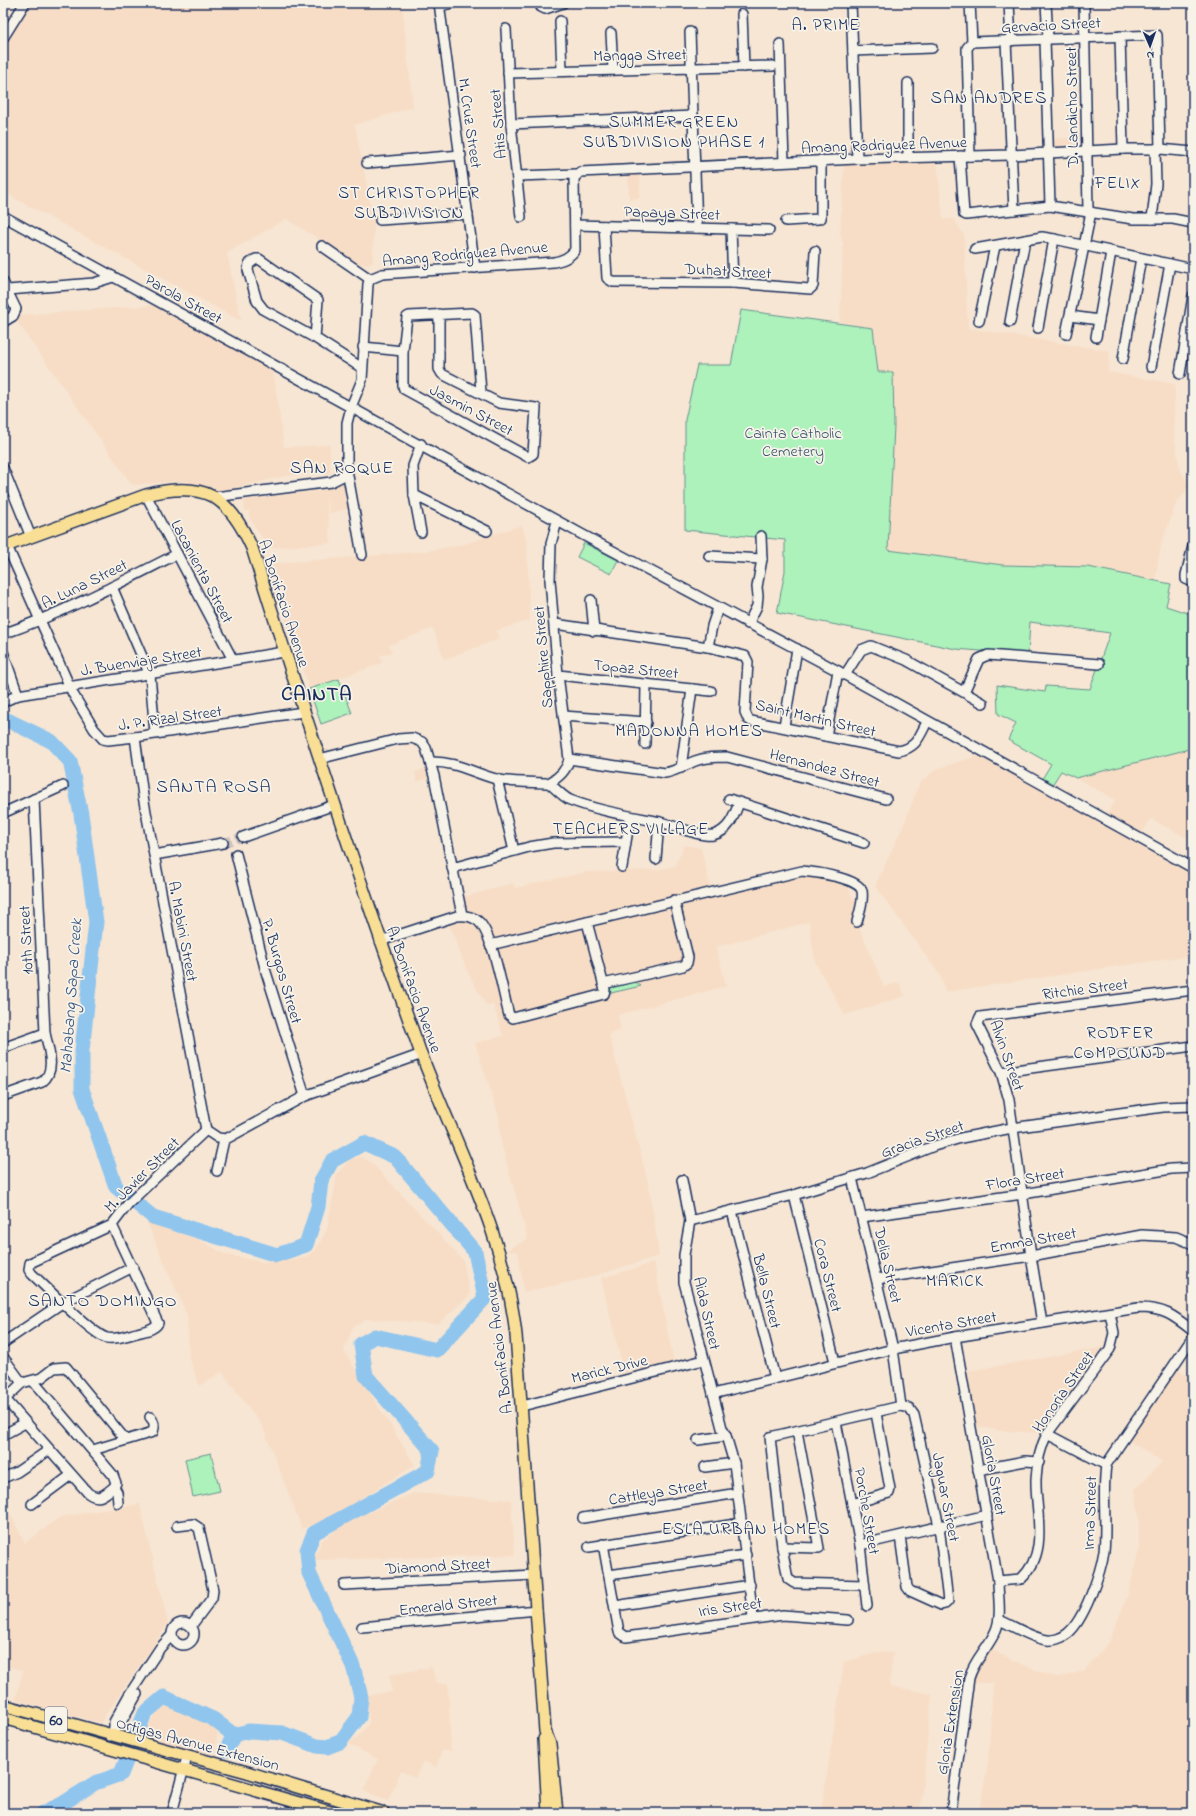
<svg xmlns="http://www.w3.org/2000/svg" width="1196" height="1816" font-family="'Indie Flower',sans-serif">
	<rect width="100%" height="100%" fill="#f7e6d4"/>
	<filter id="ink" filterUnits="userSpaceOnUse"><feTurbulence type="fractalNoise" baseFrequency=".025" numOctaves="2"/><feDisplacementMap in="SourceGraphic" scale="8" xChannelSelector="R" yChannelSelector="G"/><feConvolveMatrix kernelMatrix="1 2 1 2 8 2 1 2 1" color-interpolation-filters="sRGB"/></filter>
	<g filter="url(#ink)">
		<g fill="#f7ddc6">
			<polygon points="28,3 402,3 413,107 355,125 374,221 373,262 369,265 360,264 286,219 227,253 241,321 3,192 3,42"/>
			<polygon points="1073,138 1073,151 1049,152 1049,139"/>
			<polygon points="937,160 943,219 954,219 964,235 968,328 1110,351 1108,372 1175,384 1174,434 1180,470 1190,485 1176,504 1161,545 1155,580 1088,567 1004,565 888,550 894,426 893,372 878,372 873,328 840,322 843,244 840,233 844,164"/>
			<polygon points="628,175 640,175 640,198 629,199"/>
			<polygon points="156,305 273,369 284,447 330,445 330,473 286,476 216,492 188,487 186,481 132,485 16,320 20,315"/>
			<polygon points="346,483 352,508 330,513 326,496 331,543 268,548 249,517 249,511 245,511 244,500 325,490 324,487"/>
			<polygon points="522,525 527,542 530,620 496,631 499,639 444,659 433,628 389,645 392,652 380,656 382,663 309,689 267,564 428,551 465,544"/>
			<polygon points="1193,748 1193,841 1151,819 1141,834 1106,814 1116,800 1076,778"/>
			<polygon points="980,755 1193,873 1193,957 1173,958 945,992 940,975 875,886 904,824 919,784 936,769"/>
			<polygon points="426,768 429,778 417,782 415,772"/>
			<polygon points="684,845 701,848 713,898 807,876 847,884 853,899 860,899 859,927 884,987 899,982 905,996 845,1015 815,962 809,922 716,947 726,986 618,1015 621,1030 609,1034 650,1190 659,1256 584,1279 524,1292 518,1252 505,1251 528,1239 501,1143 499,1117 475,1043 503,1036 493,1004 486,1005 468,973 448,922 465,917 461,898 513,883 515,888 586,872 657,870 675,866"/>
			<polygon points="361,1157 371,1162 463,1260 470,1295 438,1324 367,1319 353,1327 344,1351 415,1465 332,1517 302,1529 263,1427 222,1372 199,1386 189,1357 187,1315 146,1221 197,1239 227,1255 263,1262 304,1258 316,1250 327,1229 337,1174 350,1159"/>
			<polygon points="654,1263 674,1363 624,1374 601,1278"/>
			<polygon points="1104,1347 1044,1433 1001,1431 975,1426 968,1371"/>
			<polygon points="1177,1369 1193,1380 1193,1813 979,1813 988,1762 993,1683 970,1683 972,1677 992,1650 1038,1671 1056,1677 1065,1676 1085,1670 1109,1642 1128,1594 1139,1549 1139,1520 1135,1489 1162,1462 1128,1440"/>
			<polygon points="413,1493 511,1500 515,1555 313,1560 322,1540 347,1522"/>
			<polygon points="3,1500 25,1543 60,1517 140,1504 168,1624 100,1723 15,1700 23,1671 3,1665"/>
			<polygon points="879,1652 893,1653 889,1686 932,1694 920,1813 821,1813 844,1662"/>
			<polygon points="432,1667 436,1683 448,1684 451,1751 442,1751 436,1767 423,1761 415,1778 401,1771 388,1801 363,1790 378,1759 348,1744 361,1734 369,1723 367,1695 392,1692 389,1675"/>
			<polygon points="172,1702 219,1725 214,1758 140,1736 161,1707"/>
		</g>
		<g fill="#adf1bb" stroke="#64908c">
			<polygon points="741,310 873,328 878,372 893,372 894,426 888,550 1003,565 1088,567 1171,584 1166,606 1193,615 1193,748 1076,778 1061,771 1052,785 1042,779 1051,764 1008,740 1016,723 998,714 997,685 1045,692 1046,686 1090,689 1110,633 1030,622 1028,655 956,649 777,613 785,571 785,540 685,530 685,420 697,365 731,365"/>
			<polygon points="584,543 618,560 611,574 577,557"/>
			<polygon points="339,679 352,713 321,724 309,689"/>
			<polygon points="633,980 641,986 611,993 610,985"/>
			<polygon points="211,1453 220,1491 193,1497 185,1459"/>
		</g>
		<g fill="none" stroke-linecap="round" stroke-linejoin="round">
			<g stroke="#90c5ee" stroke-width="15">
				<polyline points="3,718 51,741 70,761 81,814 96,922 82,1051 82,1089 116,1187 153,1217 277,1255 306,1245 318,1207 321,1181 332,1161 364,1143 395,1157 475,1252 485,1298 437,1350 375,1336 361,1344 366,1376 432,1451 428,1471 314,1533 307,1550 309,1573 353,1666 361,1697 359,1717 340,1742 327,1747 317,1746 282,1733 249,1731 234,1735 226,1750"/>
				<polyline points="43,1813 62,1804 95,1783 121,1774 145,1713 164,1697 213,1719 234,1735"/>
			</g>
			<polyline stroke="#cbc1bc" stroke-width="9" stroke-dasharray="9 4.5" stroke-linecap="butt" points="223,843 243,837"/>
			<defs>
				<g id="minor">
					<polyline points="439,3 475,268"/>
					<polyline points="541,3 541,7 545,9 563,3"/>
					<polyline points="851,3 857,159"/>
					<polyline points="1009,3 1011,41"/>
					<polyline points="1046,3 1048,39"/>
					<polyline points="1084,3 1088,211"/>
					<polyline points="440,6 453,3"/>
					<polyline points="742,14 744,67"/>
					<polyline points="560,21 562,71"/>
					<polyline points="506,29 511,124 521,217"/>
					<polyline points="690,32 697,228"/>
					<polyline points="611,33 613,70"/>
					<polyline points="1120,36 1123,149"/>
					<polyline points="3,38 25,3"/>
					<polyline points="1045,39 1050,206"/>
					<polyline points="1006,41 1014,210"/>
					<polyline points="972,42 1157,35 1160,149"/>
					<polyline points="780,44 784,162"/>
					<polyline points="853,51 932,48"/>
					<polyline points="508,73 773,66"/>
					<polyline points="908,83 908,157"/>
					<polyline points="511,124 693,116"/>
					<polyline points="960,156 964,214 966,215 1050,206 1133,219 1173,219 1193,223"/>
					<polyline points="970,156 967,48 972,42 970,3"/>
					<polyline points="367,163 461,155"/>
					<polyline points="517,176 577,174"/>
					<polyline points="3,216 583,535 838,671 1193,868"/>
					<polyline points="1152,219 1156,184 1155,149"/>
					<polyline points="380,220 468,214"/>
					<polyline points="786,221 818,219 821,218 821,160"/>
					<polyline points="575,225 769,230"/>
					<polyline points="604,226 607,278 613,282 733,283 810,289 813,286 815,251"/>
					<polyline points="731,229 733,283"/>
					<polyline points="322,246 370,279"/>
					<polyline points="975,249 1042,237 1054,239 1193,269"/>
					<polyline points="3,282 16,309 13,316 3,322"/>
					<polyline points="8,290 94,283 113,277"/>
					<polyline points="439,314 439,369 442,374 499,403 536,408 533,454 528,457 404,389 403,386 403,351 407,317 409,316 472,313 475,315 481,392"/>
					<polyline points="1070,316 1099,320"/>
					<polyline points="979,321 995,246"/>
					<polyline points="1010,322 1025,240"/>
					<polyline points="1038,328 1054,239"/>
					<polyline points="1066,334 1091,212"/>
					<polyline points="1096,337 1111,252"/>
					<polyline points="315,338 318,300 259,259 256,259 249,264 248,270 257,301 264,310 315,338 362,368"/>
					<polyline points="363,347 403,351"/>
					<polyline points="1123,359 1141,258"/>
					<polyline points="1151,367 1170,264"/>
					<polyline points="1180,374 1193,296"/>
					<polyline points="421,444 413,466 414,495 421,532"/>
					<polyline points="3,468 31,537"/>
					<polyline points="146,495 233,660"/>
					<polyline points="414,495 487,531"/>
					<polyline points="215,497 331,482 341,477 347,470"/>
					<polyline points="7,546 73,694 94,729 103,739 108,740 135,737 303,712"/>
					<polyline points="1193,546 1186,575 1186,579 1193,582"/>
					<path d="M 362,555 L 347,470 L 347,423 L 351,407 L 362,380 L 368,284 L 370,279 L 382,274 L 554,262 C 563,260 569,258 575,250 L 574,178 L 580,172 L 857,159 L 1010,155 L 1123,149 L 1160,149 L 1193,152"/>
					<polyline points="709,556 762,559"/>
					<polyline points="112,587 150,675 155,733"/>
					<polyline points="591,600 594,631"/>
					<path d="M 555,624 L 708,647 L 745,656 L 748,662 L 745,712 L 748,719 L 751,721 L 899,751 C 917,747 919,737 927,722"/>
					<polyline points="748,624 757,606 758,596 757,587 762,559 761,536"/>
					<path d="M 3,634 C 63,613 120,583 177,554"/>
					<polyline points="708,647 712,626 718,608"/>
					<polyline points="3,652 18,695"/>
					<polyline points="558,675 711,691"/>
					<polyline points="845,675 861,650 871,646 906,660 983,703"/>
					<polyline points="964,692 979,659 988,655 1099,664"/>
					<polyline points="3,702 18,695 284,652"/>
					<polyline points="563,716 646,722"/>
					<polyline points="784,726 797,649"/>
					<polyline points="826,736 838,671"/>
					<polyline points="135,737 143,796 206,1130"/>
					<polyline points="645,744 646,684"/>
					<polyline points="319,759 398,739 412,738 422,742 426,748 434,776 462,915"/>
					<path d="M 569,759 L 665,773 C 677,771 685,765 695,761 C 705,757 716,757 727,757 L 886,799"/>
					<path d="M 430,762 C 455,761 473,773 496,779 C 512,783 532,782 549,783"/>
					<polyline points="681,768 692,689"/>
					<polyline points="497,779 514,851"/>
					<path d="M 549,783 C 558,778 567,770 569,759 L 558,675 L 550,580 L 551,544 L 557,521"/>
					<path d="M 549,783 C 555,788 563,797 570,800 C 599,811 630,816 660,822 C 673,825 700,837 713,835 C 729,831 734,816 739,803"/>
					<polyline points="729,799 864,843"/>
					<polyline points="3,813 63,786"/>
					<polyline points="243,837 334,805"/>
					<polyline points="236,854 266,972 305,1096"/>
					<polyline points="154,855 223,843"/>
					<polyline points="656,859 659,822"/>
					<polyline points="622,867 630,817"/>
					<polyline points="452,868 529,847 553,843 625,842"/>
					<path d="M 380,941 L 457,916 C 465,915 472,916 478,921 C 493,933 503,994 509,1015 L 513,1018 L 604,994 L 605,990 L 587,922"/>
					<path d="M 490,945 L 802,871 C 814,872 859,878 862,891 C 864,901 859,913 857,922"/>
					<polyline points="603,984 683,966 687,963 688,957 674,900"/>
					<polyline points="3,1048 45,1033"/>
					<polyline points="1001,1072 1193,1046"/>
					<path d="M 3,1096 L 42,1082 C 57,1071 48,1048 45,1033 L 34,799"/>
					<polyline points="206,1130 218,1138 226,1139 305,1096 422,1054"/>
					<polyline points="217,1171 224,1140"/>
					<polyline points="852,1178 893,1349 901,1406"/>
					<polyline points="682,1180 690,1221 684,1255 684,1282 722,1428 726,1436 734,1463 753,1617"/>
					<polyline points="794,1195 835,1362"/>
					<polyline points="732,1211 775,1378"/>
					<polyline points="862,1217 1023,1194 1171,1169 1193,1168"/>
					<polyline points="690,1221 794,1195 867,1173 934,1146 961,1138 1012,1128 1163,1107 1193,1106"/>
					<path d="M 112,1225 L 158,1323 C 154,1330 144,1331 137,1333 C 128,1335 116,1340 107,1338 C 93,1335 45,1286 32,1274 L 29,1270 L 30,1263 L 112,1225 L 128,1204 L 206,1130"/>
					<polyline points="877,1279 1031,1256 1142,1235 1176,1237 1193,1244"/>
					<polyline points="1042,1323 1031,1256 1009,1100 1001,1072 977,1024 980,1017 1193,990"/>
					<polyline points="3,1343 62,1303 133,1267"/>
					<polyline points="3,1357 22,1383"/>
					<polyline points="33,1381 113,1475 116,1483 114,1487 117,1492 118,1503"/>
					<path d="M 713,1394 L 893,1349 L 955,1337 L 1138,1308 C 1164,1308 1173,1315 1193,1331"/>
					<path d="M 6,1400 L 88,1493 C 99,1501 104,1495 114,1487"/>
					<polyline points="3,1401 22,1383 41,1378 54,1368 66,1367 125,1439"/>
					<polyline points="522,1406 704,1360"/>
					<polyline points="836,1422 860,1545 867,1606"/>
					<polyline points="1047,1434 1106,1465"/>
					<polyline points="3,1435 25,1423"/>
					<polyline points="698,1440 726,1436"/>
					<path d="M 93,1450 L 153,1432 C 155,1426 155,1422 150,1417"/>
					<polyline points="705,1467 734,1463"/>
					<polyline points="978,1470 1025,1461 1039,1462"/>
					<polyline points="3,1478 17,1472 49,1450"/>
					<polyline points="32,1504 71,1475"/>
					<polyline points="852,1504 889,1493 890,1489 876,1413"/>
					<polyline points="583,1518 738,1493"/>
					<polyline points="177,1526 193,1524 199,1528 213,1590 212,1598 191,1626"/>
					<polyline points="900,1536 907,1587 910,1591 941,1605 945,1604 948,1601 939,1526 914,1415 909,1408 901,1406"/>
					<polyline points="603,1544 619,1632 626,1637 783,1615 848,1620"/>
					<polyline points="860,1545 987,1515"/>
					<polyline points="589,1547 742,1523"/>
					<polyline points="782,1547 819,1548 797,1431"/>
					<polyline points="609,1575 746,1555"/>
					<path d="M 998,1581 L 1021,1579 C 1050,1552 1035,1512 1036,1479 C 1037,1463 1040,1448 1047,1434 L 1110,1349 L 1114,1333 L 1110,1313"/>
					<polyline points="344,1585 534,1575"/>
					<polyline points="864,1585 794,1583 788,1579 782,1547 770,1437 901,1406"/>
					<polyline points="615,1606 750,1585"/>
					<path d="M 999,1620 C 1014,1626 1031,1638 1047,1640 C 1053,1641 1062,1638 1067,1634 C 1084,1621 1101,1572 1104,1551 C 1107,1522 1102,1494 1106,1465 L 1193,1337"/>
					<circle cx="183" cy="1634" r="11"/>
					<polyline points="362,1627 537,1610"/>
					<polyline points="114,1729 120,1724 137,1694"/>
					<polyline points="110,1736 114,1729 114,1722 129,1695 160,1648 172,1635"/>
					<polyline points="172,1813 187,1757"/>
					<path d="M 951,1813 L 969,1678 C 975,1658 988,1649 996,1630 C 1002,1616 998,1596 998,1581 L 955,1337"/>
				</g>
				<g id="major">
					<path d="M 3,547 L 146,495 C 204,480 228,495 252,548 C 305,717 360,884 420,1051 C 455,1145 505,1233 516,1335 L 545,1731 L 550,1744 L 557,1813"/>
					<polyline points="3,1705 247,1772 384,1813"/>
					<polyline points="3,1718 334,1813"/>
					<polyline points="544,1739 548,1813"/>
				</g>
			</defs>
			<use href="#minor" stroke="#1b2f5e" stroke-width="12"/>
			<use href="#major" stroke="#1b2f5e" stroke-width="14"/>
			<use href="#minor" stroke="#f7f3e8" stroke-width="9"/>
			<use href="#major" stroke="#f9df96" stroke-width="11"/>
		</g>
	</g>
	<g text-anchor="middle" stroke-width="3.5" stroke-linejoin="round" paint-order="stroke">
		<rect fill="#f7f3e8" stroke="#5d6a87" stroke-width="1" x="45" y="1707" width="22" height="26" rx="3"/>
		<g font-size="15" font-weight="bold" fill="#1b2f5e">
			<text x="56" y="1725">60</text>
		</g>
		<g font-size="16" fill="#1b2f5e" stroke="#f7f3e8">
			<text transform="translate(1051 24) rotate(-3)" y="6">Gervacio Street</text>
			<text transform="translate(640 54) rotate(-1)" y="6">Mangga Street</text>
			<text transform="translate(1071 107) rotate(-91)" y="6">D. Landicho Street</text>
			<text transform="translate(471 123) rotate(82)" y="6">M. Cruz Street</text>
			<text transform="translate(497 124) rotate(-95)" y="6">Atis Street</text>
			<text transform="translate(884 144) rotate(-2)" y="6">Amang Rodriguez Avenue</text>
			<text transform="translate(672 212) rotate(2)" y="6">Papaya Street</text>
			<text transform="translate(465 253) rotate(-5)" y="6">Amang Rodriguez Avenue</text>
			<text transform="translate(728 270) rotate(3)" y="6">Duhat Street</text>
			<text transform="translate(184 298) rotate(29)" y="6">Parola Street</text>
			<text transform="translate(472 409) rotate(28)" y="6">Jasmin Street</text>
			<text transform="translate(203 571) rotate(62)" y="6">Lacanienta Street</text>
			<text transform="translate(84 583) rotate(-26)" y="6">A. Luna Street</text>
			<text transform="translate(285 603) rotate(72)" y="6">A. Bonifacio Avenue</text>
			<text transform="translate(542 657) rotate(-95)" y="6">Sapphire Street</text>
			<text transform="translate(141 660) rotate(-9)" y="6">J. Buenviaje Street</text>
			<text transform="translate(636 668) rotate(6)" y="6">Topaz Street</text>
			<text transform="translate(170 717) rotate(-8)" y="6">J. P. Rizal Street</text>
			<text transform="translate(816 717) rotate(13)" y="6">Saint Martin Street</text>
			<text transform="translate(825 767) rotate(15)" y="6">Hernandez Street</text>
			<text transform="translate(184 931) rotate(79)" y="6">A. Mabini Street</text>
			<text transform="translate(25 940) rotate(-93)" y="6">10th Street</text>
			<text transform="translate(283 971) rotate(74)" y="6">P. Burgos Street</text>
			<text transform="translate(1085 988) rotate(-7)" y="6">Ritchie Street</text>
			<text transform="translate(415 989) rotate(70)" y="6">A. Bonifacio Avenue</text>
			<text transform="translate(1008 1055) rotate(70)" y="6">Alvin Street</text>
			<text transform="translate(922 1138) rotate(-19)" y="6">Gracia Street</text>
			<text transform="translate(141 1174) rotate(-45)" y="6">M. Javier Street</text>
			<text transform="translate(1025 1178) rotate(-9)" y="6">Flora Street</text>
			<text transform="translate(1033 1239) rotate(-10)" y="6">Emma Street</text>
			<text transform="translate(889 1265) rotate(77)" y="6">Delia Street</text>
			<text transform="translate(829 1275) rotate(76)" y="6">Cora Street</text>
			<text transform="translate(768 1291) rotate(76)" y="6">Bella Street</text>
			<text transform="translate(708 1313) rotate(77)" y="6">Aida Street</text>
			<text transform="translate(951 1323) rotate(-10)" y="6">Vicenta Street</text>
			<text transform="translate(498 1348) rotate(-97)" y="6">A. Bonifacio Avenue</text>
			<text transform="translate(609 1368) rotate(-14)" y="6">Marick Drive</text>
			<text transform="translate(1062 1391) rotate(-55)" y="6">Honoria Street</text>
			<text transform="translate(995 1475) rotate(80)" y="6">Gloria Street</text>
			<text transform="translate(658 1491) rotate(-9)" y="6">Cattleya Street</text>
			<text transform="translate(947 1497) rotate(79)" y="6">Jaguar Street</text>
			<text transform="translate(868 1511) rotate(80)" y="6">Porche Street</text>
			<text transform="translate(1089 1513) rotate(-88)" y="6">Irma Street</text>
			<text transform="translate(438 1565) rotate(-3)" y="6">Diamond Street</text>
			<text transform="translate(448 1604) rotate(-6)" y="6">Emerald Street</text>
			<text transform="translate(730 1606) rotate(-8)" y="6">Iris Street</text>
			<text transform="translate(949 1722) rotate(-81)" y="6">Gloria Extension</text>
			<text transform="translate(198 1743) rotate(15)" y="6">Ortigas Avenue Extension</text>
		</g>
		<g font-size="16" fill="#385671" stroke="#f7f3e8">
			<text x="793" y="438">Cainta Catholic<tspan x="793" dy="18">Cemetery</tspan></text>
		</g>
		<g font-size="17" letter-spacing="1" fill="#1b2f5e" stroke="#f7f3e8">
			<text x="826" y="30">A. PRIME</text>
			<text x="674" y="127">SUMMER GREEN<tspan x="674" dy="20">SUBDIVISION PHASE 1</tspan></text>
			<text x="1118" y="188">FELIX</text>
			<text x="409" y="198">ST CHRISTOPHER<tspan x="409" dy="20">SUBDIVISION</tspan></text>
			<text x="689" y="736">MADONNA HOMES</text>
			<text x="631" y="834">TEACHERS VILLAGE</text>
			<text x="1120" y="1038">RODFER<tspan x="1120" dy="20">COMPOUND</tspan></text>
			<text x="955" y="1286">MARICK</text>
			<text x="746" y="1534">ESLA URBAN HOMES</text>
		</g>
		<g font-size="17" font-style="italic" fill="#385482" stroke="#f7f3e8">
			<text transform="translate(70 996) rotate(-86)" y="6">Mahabang Sapa Creek</text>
		</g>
		<g font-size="18" letter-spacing="1" fill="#1b2f5e" stroke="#f7f3e8">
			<text x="989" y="103">SAN ANDRES</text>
			<text x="342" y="473">SAN ROQUE</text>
			<text x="214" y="792">SANTA ROSA</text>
			<text x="103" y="1306">SANTO DOMINGO</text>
		</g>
		<g font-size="20" font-weight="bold" letter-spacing="1" fill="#1b2f5e" stroke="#f7f3e8">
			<text x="317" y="700">CAINTA</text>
		</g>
	</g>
	<rect width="1196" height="1816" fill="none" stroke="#f7f3e8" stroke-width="16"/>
	<rect x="8" y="8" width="1180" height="1800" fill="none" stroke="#1b2f5e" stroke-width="1.5" filter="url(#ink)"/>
	<g transform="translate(1150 46) rotate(178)" stroke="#f7f3e8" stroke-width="3" paint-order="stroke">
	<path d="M0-3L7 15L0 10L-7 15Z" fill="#1b2f5e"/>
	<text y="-6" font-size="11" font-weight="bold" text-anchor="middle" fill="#1b2f5e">N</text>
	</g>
</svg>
